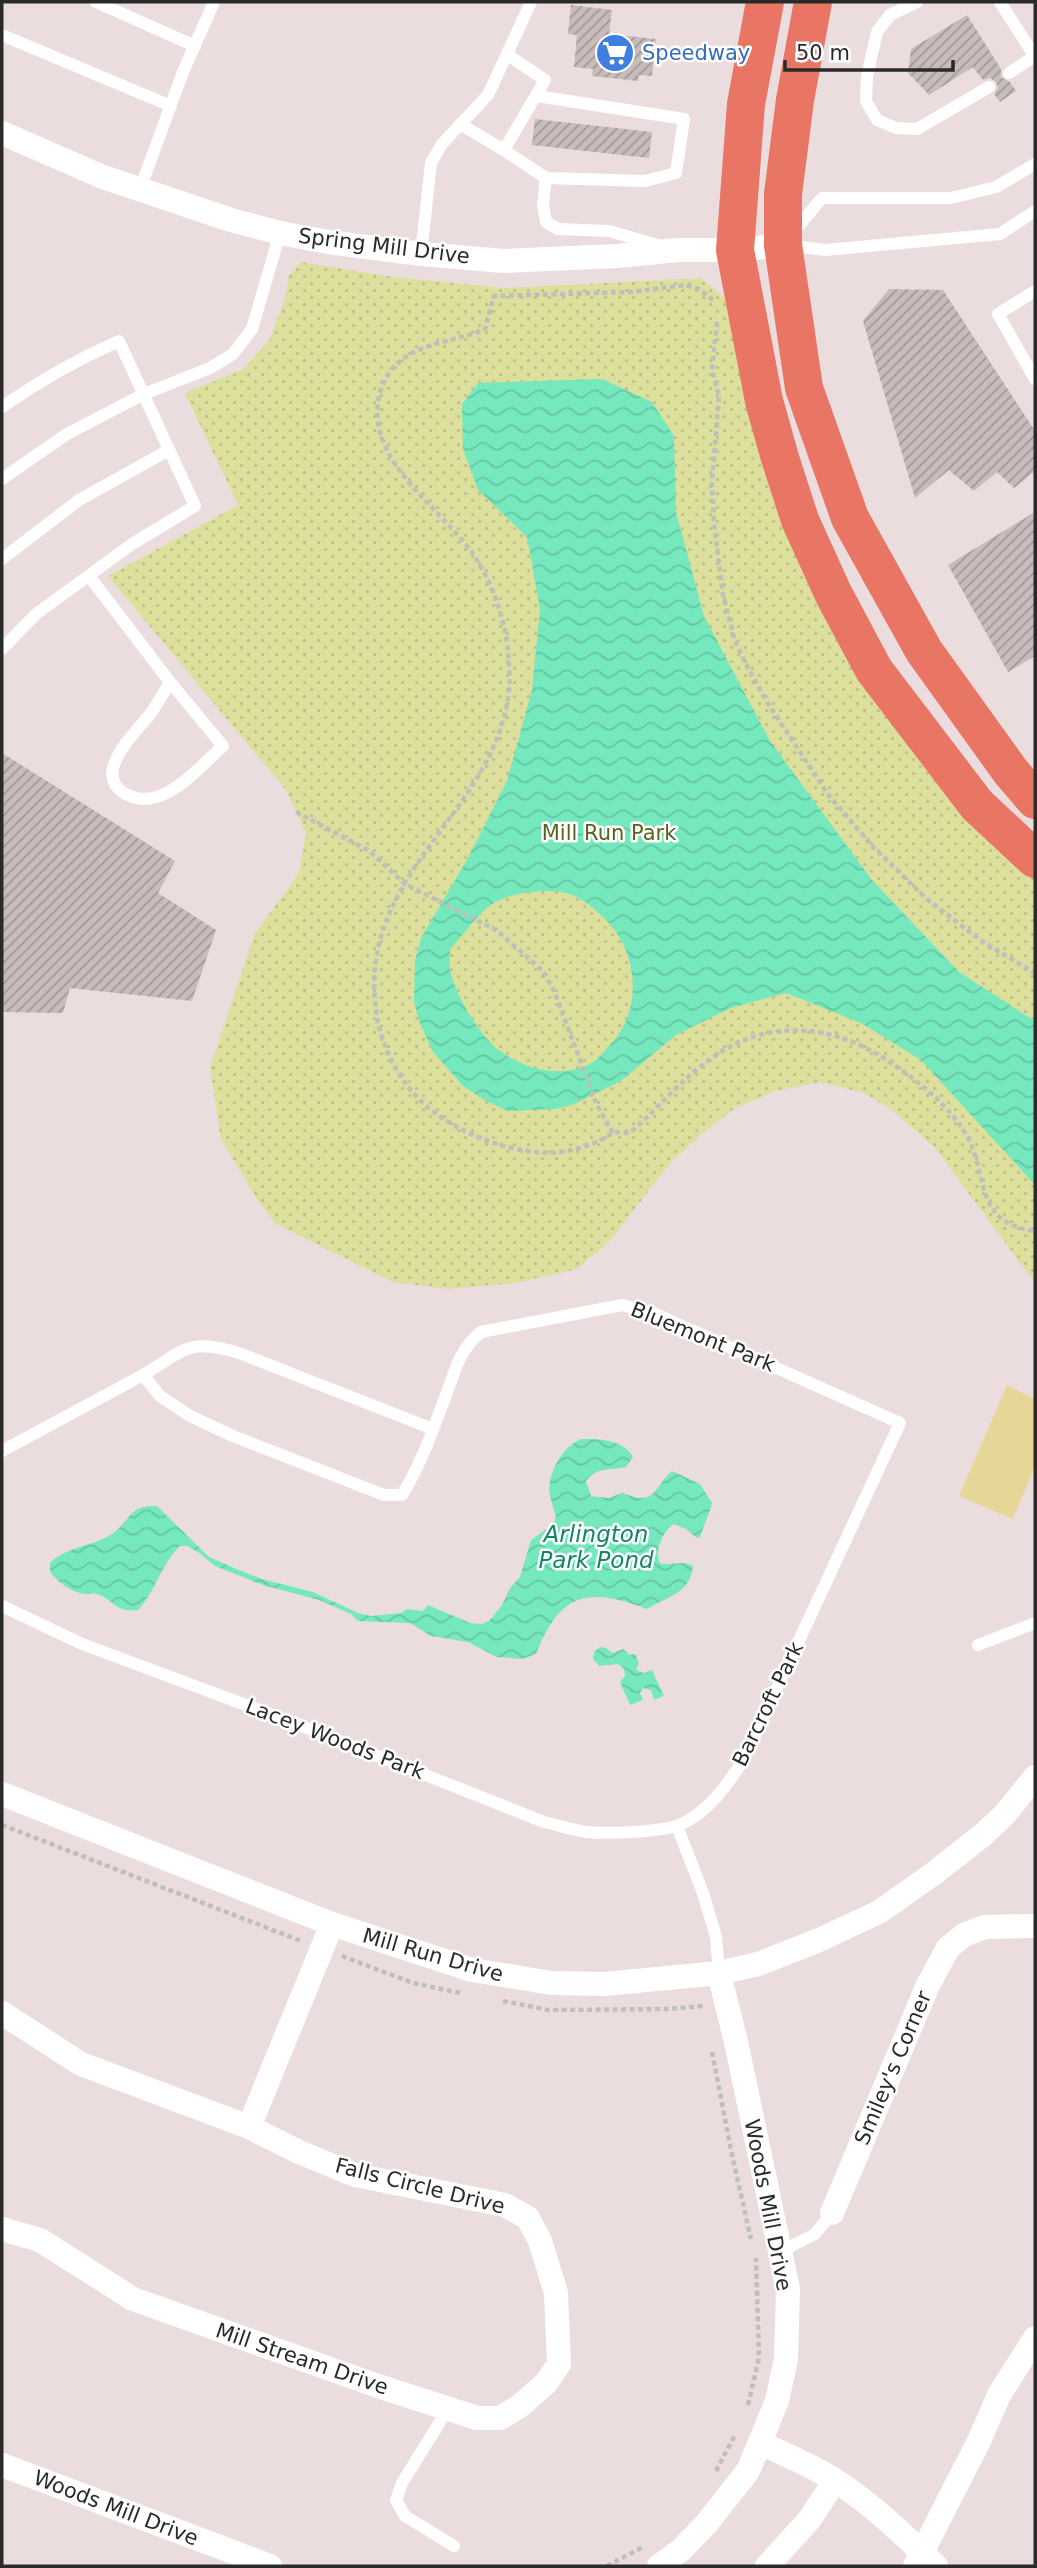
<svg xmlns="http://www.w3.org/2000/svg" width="1037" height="2568" font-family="'DejaVu Sans',sans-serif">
	<defs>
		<pattern id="park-dots" width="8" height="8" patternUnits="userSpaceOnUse" patternTransform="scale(1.75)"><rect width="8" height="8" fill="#dddf9c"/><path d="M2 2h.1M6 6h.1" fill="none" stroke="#bec087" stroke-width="1.8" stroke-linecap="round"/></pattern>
		<pattern id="water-waves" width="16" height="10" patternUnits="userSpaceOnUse" patternTransform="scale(1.75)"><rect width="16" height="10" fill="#75e8be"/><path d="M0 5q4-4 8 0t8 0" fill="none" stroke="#65c7a3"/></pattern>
		<pattern id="building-hatch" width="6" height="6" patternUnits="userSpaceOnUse" patternTransform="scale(1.75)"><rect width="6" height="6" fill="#c7bbbb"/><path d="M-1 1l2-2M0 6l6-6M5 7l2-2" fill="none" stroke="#a29898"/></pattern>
	</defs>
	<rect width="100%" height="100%" fill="#ebddde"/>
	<polygon fill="url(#park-dots)" points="301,262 393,277 506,288 701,278 733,305 755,420 969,820 1035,879 1035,1283 935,1148 893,1111 864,1093 820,1082 775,1091 734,1109 703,1133 671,1162 610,1241 577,1269 516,1283 448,1289 393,1282 276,1224 257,1199 221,1139 210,1068 254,935 299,873 306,833 286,790 108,576 238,505 185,393 242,370 269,341 285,299 289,275"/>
	<polygon fill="#e6d698" points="1007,1385 1035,1399 1035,1466 1013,1519 959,1496"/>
	<g fill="url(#water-waves)" fill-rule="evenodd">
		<path d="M 602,379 L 652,402 L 674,436 L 676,512 L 704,616 L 770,741 L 872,880 L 959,972 L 1035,1021 L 1035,1185 L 921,1060 L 861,1023 L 786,993 L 731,1008 L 676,1035 L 621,1081 L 572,1105 L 555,1109 L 508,1111 L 486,1101 L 463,1086 L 433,1052 L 419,1021 L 414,1002 L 415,961 L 421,938 L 468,858 L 507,781 L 532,690 L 540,609 L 527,537 L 478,490 L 463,449 L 462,404 L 478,383 ZM 542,891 C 551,892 561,891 569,894 C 582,898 593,908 604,918 C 639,952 644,1010 609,1046 C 603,1052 597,1061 590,1064 C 560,1079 525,1069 500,1051 C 480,1037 455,994 450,970 C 449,964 450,956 450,949 C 486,910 484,896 542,891 Z"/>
		<path d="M 581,1439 C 600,1439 623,1439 633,1457 L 626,1467 C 609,1471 598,1466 586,1481 L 591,1496 L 608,1498 L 623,1493 C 656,1507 652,1489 672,1471 L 700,1484 L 712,1503 L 711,1507 L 700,1537 L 697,1538 L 686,1529 L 674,1524 C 663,1531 654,1550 660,1563 C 671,1567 682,1559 693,1566 C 690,1594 668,1596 647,1609 C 587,1586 560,1593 536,1654 L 522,1659 L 497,1657 L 468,1642 L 431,1636 L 410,1623 L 358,1621 L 351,1614 L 319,1600 L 263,1585 L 215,1566 L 198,1552 L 187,1546 L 180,1546 C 161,1564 156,1591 138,1610 C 115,1613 113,1599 97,1594 C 91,1592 93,1595 86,1594 C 73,1593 56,1582 50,1571 L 50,1563 C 68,1545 96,1547 116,1531 C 132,1517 130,1505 157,1506 L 209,1557 L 239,1570 L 262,1579 L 313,1592 L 358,1613 L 371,1616 L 401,1613 L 407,1609 L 423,1611 L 428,1605 L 470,1623 L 482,1624 L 489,1621 L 502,1605 L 510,1588 L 520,1577 L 531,1540 L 552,1525 L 556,1518 C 555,1511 552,1504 550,1496 C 546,1475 562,1447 581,1439 Z"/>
		<polygon points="600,1647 606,1648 613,1653 623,1649 630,1655 635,1654 639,1663 636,1670 643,1673 652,1670 664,1696 654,1700 651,1690 643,1688 640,1693 643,1700 630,1705 620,1682 625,1676 624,1669 618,1664 599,1666 593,1659 594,1652"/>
	</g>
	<g fill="url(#building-hatch)">
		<polygon points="571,5 612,10 609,34 656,39 652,76 639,75 638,81 592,76 593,69 574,67 577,35 568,34"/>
		<polygon points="967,15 1001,69 1001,77 1010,82 1016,91 1000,102 994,94 998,88 996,82 990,78 983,80 973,67 929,95 908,73 911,49"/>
		<polygon points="535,119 652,132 649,158 532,145"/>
		<polygon points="889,289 943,290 1035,431 1035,471 1014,488 997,472 974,491 949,470 915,498 863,321"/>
		<polygon points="1035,512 1035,656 1008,672 948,565"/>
		<polygon points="2,753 175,861 158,893 216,930 192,1001 70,988 63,1013 2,1012"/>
	</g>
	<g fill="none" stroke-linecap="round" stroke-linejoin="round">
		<g stroke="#bfbfbf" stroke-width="4.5" stroke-dasharray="5 3.5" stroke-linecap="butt">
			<path d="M 713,300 L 699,289 L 686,285 L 631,292 L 494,296 L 485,329 C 458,341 422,342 399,362 C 389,370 382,384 379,396 C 365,461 440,507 473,554 C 491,580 505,619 508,651 C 509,666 511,684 508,698 C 490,816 357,876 376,1010 C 380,1044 397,1078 422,1102 C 453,1132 516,1157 560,1152 C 572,1151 587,1146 599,1141 C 603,1139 609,1134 614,1133 C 619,1131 625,1134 631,1132 C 657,1109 680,1081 709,1060 C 766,1017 834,1023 891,1063 C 919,1082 950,1106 967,1136 C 989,1178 974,1223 1035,1231"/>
			<polyline points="717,322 712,370 719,396 712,482 714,523 723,595 735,641 748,668 767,702 827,793 874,848 928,900 983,942 1035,973"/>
			<polyline points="296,812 368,850 405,884 496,930 543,971 554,991 597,1105 613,1133"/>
			<polyline points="2,1825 301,1941"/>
			<polyline points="342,1956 413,1983 460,1993"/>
			<polyline points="503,2001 548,2010 667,2009 703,2006"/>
			<polyline points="712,2052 732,2155 751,2239"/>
			<polyline points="748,2405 759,2358 756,2258"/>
			<polyline points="716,2471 735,2435"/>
			<polyline points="607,2566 643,2547"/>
		</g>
		<g stroke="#fff" stroke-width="12">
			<polyline points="96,2 195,46"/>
			<polyline points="917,2 890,15 877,32 867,76 866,101 877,120 896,128 917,129 989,87"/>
			<polyline points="1000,2 1035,57"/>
			<polyline points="2,35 171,106"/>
			<polyline points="1009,73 1035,56"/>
			<polyline points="460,124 504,150 545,80 508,55"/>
			<polyline points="504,150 546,178 645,181 676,173 684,119 537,96"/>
			<polyline points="546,178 543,205 546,222 558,229 609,231 661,246"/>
			<polyline points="140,189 183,72 214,2"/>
			<polyline points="792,234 822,198 951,198 996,187 1035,164"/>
			<polyline points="786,245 825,250 1000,234 1035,211"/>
			<polyline points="421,254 431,163 442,144 488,95 531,2"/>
			<polyline points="1035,291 998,314 1035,379"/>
			<path d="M 2,407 C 39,381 78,359 119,341 L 195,506 L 132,544 L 36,614 L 2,649"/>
			<polyline points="2,479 67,434 144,394 210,368 233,354 252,329 280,233"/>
			<polyline points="2,559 79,500 169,450"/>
			<path d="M 89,576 L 170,682 C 164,692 159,701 153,710 C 141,727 123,742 115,762 C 110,772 112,784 121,791 C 158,818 197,769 223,746 L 170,682"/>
			<path d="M 143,1375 C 186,1349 188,1338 239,1353 L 433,1429"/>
			<path d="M 2,1451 L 143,1375 L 160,1396 L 190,1416 L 233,1436 L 384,1495 L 402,1495 C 421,1464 432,1432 445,1398 C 455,1372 458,1351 481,1332 L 622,1305 L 653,1313 L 900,1423 L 744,1759 C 728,1784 708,1813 679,1825 C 661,1832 607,1834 587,1832 C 572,1830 558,1825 544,1822 L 297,1724 L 82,1644 L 2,1606"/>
			<polyline points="978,1645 1035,1623"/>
			<polyline points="677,1826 703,1893 716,1937 719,1973"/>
			<polyline points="779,2252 815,2234 832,2213"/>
			<polyline points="448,2409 402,2483 396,2500 405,2516 454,2546"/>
		</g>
		<g stroke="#fff" stroke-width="24">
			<polyline points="2,133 103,177 231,220 280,233 328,242 421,254 504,261 617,256 678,250 735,250 783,245"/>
			<polyline points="2,1794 332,1924 472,1970 552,1983 605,1984 719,1973 758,1964 819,1940 879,1912 933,1874 984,1834 1005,1814 1035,1777"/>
			<polyline points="2,2013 81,2064 249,2127 299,2152 355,2175 505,2205 528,2218 540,2241 556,2293 559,2364 546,2383 520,2406 500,2418 477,2418 378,2386 133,2299 40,2240 2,2229"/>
			<polyline points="249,2127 332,1924"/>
			<polyline points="832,2213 928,1985 948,1948 964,1935 984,1927 1035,1926"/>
			<path d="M 760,2443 C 785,2454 810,2465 833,2479 C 871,2503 904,2535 936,2566"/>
			<polyline points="2,2465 270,2566"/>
			<polyline points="659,2566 681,2550 706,2524 748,2471 777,2401 786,2359 788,2289 736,2042 719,1973"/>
			<polyline points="767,2566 809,2520 835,2481"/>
			<polyline points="915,2566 979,2441 999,2395 1035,2338"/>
		</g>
		<g stroke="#e97664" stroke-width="38">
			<polyline points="765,2 746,104 735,250 764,401 780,458 800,520 833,593 874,670 977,805 1035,859"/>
			<polyline points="813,2 795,100 783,194 783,245 804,388 850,518 924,651 1011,772 1035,800"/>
		</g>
	</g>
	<defs>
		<symbol id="supermarket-disc" viewBox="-11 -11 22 22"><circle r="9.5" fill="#3f7fe0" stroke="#fff"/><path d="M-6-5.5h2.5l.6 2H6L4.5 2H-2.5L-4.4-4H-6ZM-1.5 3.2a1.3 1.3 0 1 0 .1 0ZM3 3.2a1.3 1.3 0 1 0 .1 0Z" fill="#fff"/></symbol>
	</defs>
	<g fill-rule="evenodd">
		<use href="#supermarket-disc" x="593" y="31" width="44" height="44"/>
	</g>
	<g text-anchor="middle" stroke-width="5" stroke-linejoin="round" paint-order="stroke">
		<g font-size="21" fill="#366cbe" stroke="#fff" text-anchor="start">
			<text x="642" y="60">Speedway</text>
		</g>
		<g font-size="21" fill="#2a2a2a" stroke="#fff">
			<text transform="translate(384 246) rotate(7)" y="7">Spring Mill Drive</text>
			<text transform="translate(703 1337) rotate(22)" y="7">Bluemont Park</text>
			<text transform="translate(768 1704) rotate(-64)" y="7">Barcroft Park</text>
			<text transform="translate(335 1739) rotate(21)" y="7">Lacey Woods Park</text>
			<text transform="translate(433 1955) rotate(16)" y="7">Mill Run Drive</text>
			<text transform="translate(893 2068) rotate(-67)" y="7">Smiley's Corner</text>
			<text transform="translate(420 2186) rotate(14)" y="7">Falls Circle Drive</text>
			<text transform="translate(768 2205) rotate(79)" y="7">Woods Mill Drive</text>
			<text transform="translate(302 2359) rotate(19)" y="7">Mill Stream Drive</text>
			<text transform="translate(116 2508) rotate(21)" y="7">Woods Mill Drive</text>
		</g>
		<g font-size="21" fill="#58631e" stroke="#fff">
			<text x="609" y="840">Mill Run Park</text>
		</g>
		<g font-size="23" font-style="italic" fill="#148666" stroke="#fff">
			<text x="596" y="1542">Arlington<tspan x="596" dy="26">Park Pond</tspan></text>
		</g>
	</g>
	<rect width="1037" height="2568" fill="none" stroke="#2a2a2a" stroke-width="7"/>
	<path d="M785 60v10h168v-10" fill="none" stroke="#2a2a2a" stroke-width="3.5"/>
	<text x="796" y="60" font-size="21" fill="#2a2a2a" stroke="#ffffff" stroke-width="5" paint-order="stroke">50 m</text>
</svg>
